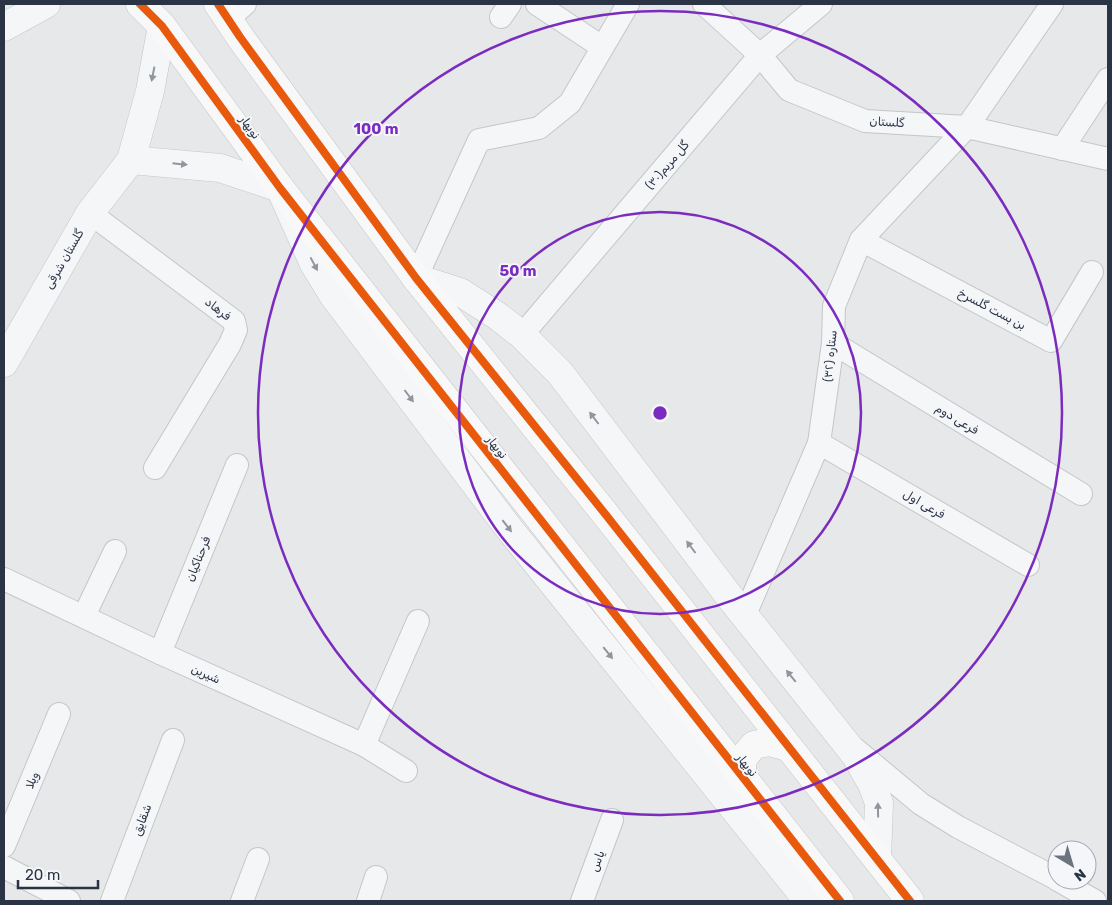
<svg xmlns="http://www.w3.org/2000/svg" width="1112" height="905" font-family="Rubik,Cairo,sans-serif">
	<rect width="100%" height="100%" fill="#e6e8ea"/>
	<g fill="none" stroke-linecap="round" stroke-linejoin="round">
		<defs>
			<g id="minor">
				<polyline points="537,4 602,47"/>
				<polyline points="704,4 760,55 789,90 865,121 967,127 1108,159"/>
				<polyline points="501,17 510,4"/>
				<polyline points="228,19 245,4"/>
				<polyline points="1062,149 1108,79"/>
				<polyline points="90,213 234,321 236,330 230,344 155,468"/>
				<polyline points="861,240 1051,341 1092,272"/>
				<polyline points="416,278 479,140 539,128 570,103 628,4"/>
				<polyline points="522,335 760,55 821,4"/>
				<polyline points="833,343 1081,494"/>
				<polyline points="819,443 1028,565"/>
				<polyline points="4,579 160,653 364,745 406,771"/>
				<polyline points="84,616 115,551"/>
				<polyline points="744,617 819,443 833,343 834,306 861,240 967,127 1052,4"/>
				<polyline points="160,653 237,465"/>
				<polyline points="364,745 418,621"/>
				<polyline points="855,749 921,804 958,827 1057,879"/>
				<polyline points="4,846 59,714"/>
				<polyline points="4,867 69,901"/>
				<polyline points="1058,880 1095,901"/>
				<polyline points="112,901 173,740"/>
				<polyline points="242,901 258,859"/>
				<polyline points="368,901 376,877"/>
				<polyline points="582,901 612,820"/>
			</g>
			<g id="tertiary">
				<polyline points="4,27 46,4"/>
				<polyline points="131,160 220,168 280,188 314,264 333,295 507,526 808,901"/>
				<polyline points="416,278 460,292 496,315 522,335 560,373 729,596 856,756 872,784 879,803 877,859"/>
				<polyline points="4,363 90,213 131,160 150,91 162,26"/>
			</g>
			<g id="secondary">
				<polyline points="140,4 162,26 280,188 840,901"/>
				<polyline points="218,4 240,37 416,278 606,515 910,901"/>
				<polyline points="741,775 743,758 754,745 769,742 788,747"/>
			</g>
		</defs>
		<use href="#minor" stroke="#c4c6c8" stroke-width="24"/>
		<use href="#tertiary" stroke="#c4c6c8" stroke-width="29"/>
		<use href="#secondary" stroke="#c4c6c8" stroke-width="29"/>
		<use href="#minor" stroke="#f5f6f7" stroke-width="22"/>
		<use href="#tertiary" stroke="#f5f6f7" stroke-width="28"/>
		<use href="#secondary" stroke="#f8f8f8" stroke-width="28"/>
		<defs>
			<g id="cycleway">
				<polyline points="140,4 162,26 280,188 840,901"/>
				<polyline points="218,4 240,37 416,278 606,515 910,901"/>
			</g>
		</defs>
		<use href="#cycleway" stroke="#f4f6f9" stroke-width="11"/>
		<use href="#cycleway" stroke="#e8590c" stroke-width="8"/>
	</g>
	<defs><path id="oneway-solid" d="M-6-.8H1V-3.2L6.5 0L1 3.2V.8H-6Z" transform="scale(1.25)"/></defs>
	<g fill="#90959e">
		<use href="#oneway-solid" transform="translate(153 74) rotate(101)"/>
		<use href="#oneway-solid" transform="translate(180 164) rotate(6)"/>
		<use href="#oneway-solid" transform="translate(314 264) rotate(62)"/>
		<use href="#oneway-solid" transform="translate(409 396) rotate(53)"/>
		<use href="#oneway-solid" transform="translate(594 418) rotate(-127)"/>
		<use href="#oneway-solid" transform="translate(507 526) rotate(52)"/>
		<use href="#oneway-solid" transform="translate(691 547) rotate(-127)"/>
		<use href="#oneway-solid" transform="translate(608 653) rotate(51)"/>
		<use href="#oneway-solid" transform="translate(791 676) rotate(-129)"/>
		<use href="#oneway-solid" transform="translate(878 810) rotate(-91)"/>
	</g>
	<g fill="none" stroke="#7b2cbf" stroke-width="2.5">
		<circle cx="660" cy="413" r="201"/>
		<circle cx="660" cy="413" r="402"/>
	</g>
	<g text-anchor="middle" stroke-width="4" stroke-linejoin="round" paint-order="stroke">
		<g font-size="12" fill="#2b3445" stroke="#f4f6f9">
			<text transform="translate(887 122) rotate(3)" y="4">گلستان</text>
			<text transform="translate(250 127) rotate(54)" y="4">نوبهار</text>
			<text transform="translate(667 165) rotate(-49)" y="4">گل مریم(۳۰)</text>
			<text transform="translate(64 259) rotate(-60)" y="4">گلستان شرقی</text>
			<text transform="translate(218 309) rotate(37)" y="4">فرهاد</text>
			<text transform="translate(992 309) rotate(28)" y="4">بن بست گلسرخ</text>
			<text transform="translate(830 356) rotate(-84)" y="4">ستاره (۳۲)</text>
			<text transform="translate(957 419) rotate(31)" y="4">فرعی دوم</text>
			<text transform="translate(497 447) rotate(52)" y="4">نوبهار</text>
			<text transform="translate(924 504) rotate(30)" y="4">فرعی اول</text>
			<text transform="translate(198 559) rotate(-68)" y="4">فرحناکیان</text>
			<text transform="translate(206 674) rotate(24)" y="4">شیرین</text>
			<text transform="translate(747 765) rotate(52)" y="4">نوبهار</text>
			<text transform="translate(32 780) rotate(-67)" y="4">ویلا</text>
			<text transform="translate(142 820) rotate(-69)" y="4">شقایق</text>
			<text transform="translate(597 861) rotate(-69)" y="4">یاس</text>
		</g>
	</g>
	<circle cx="660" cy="413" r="8" fill="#7b2cbf" stroke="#f4f6f9" stroke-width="2.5"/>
	<g font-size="15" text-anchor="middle" font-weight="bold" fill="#7b2cbf" stroke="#f4f6f9" stroke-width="4" stroke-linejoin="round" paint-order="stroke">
		<text x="376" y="134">100 m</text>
		<text x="518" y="276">50 m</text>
	</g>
	<rect width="1112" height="905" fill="none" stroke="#2b3445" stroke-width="10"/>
	<g transform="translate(1072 865) rotate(142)"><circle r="24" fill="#f4f6f9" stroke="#a4a8b1"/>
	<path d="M0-4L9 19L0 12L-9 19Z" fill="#6c737f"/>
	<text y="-8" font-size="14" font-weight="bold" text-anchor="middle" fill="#2b3445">N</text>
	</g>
	<path d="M18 880v8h80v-8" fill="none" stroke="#2b3445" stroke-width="2.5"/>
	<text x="25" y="880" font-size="15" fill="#2b3445" stroke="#f4f6f9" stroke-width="4" paint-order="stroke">20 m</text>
</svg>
